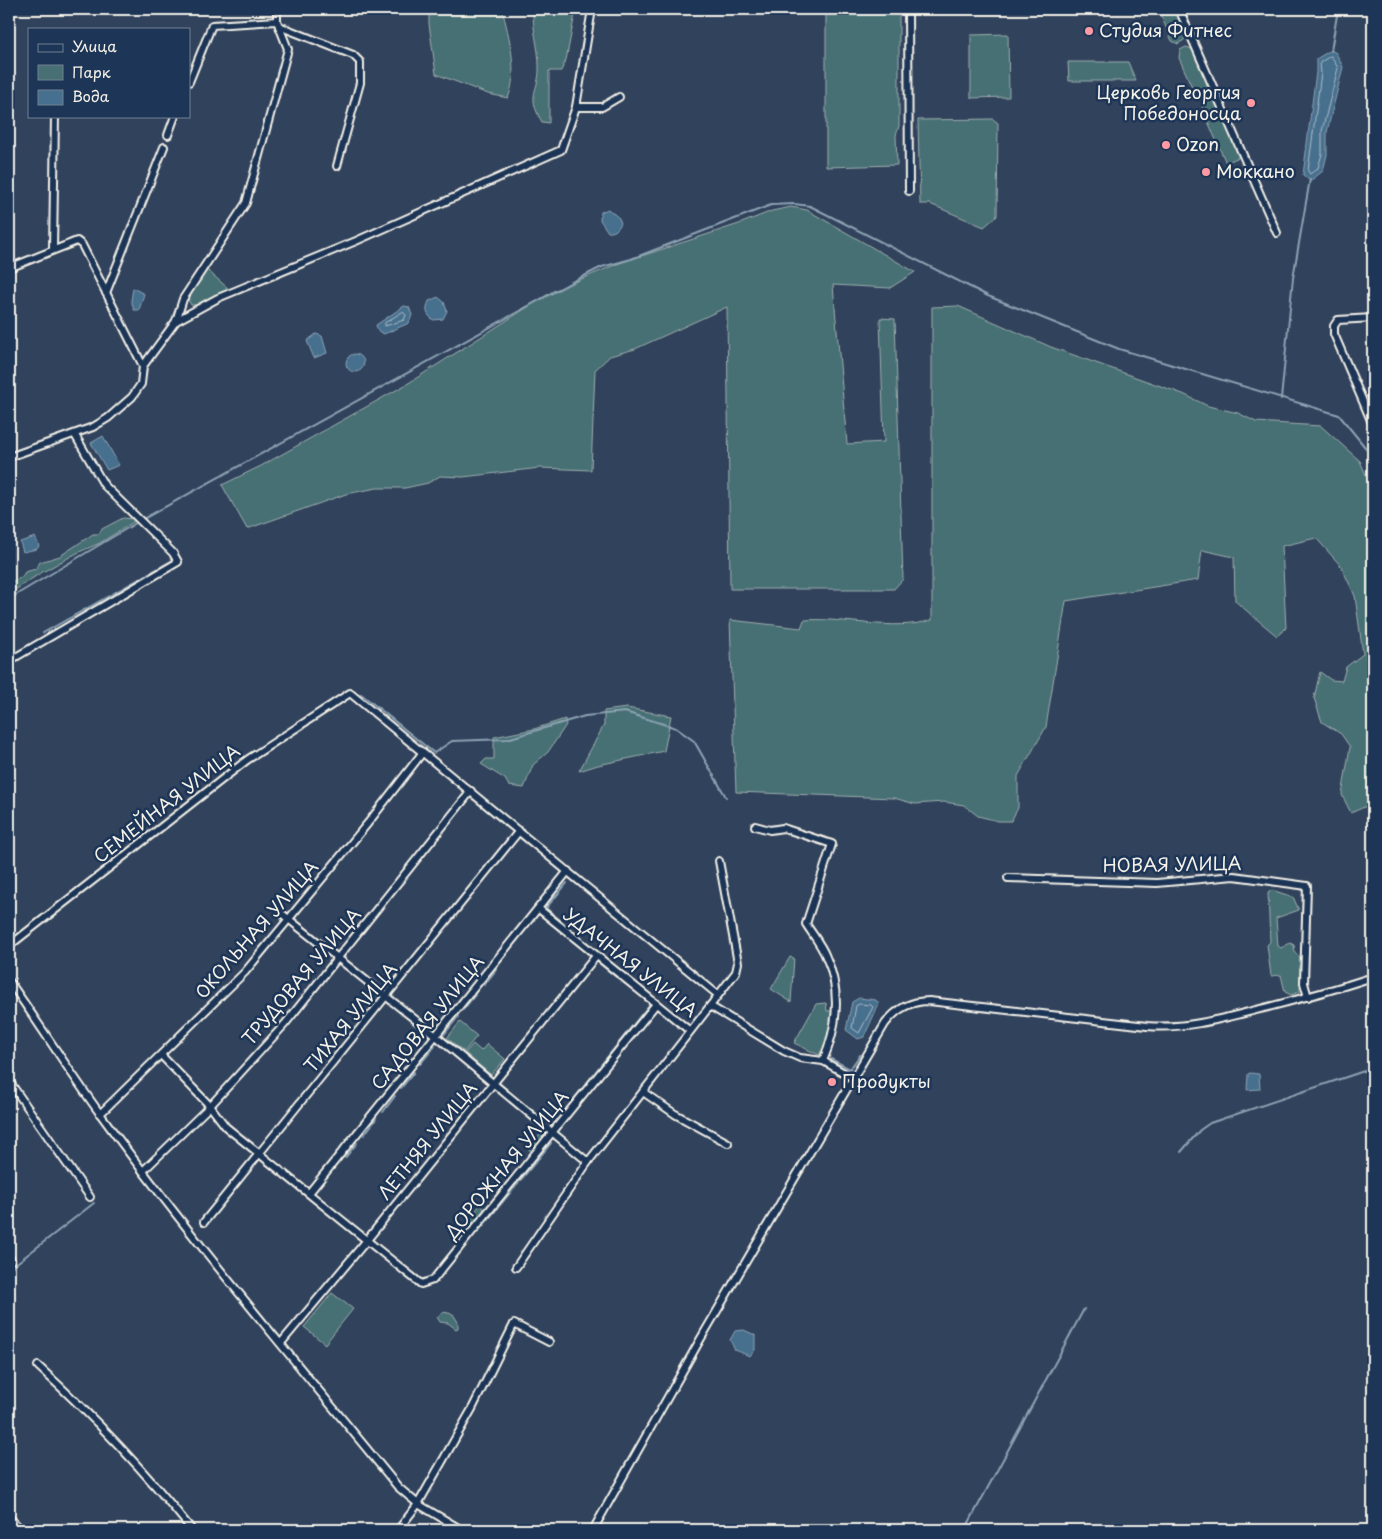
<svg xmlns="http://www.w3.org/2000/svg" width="1382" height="1539" font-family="'Playpen Sans',sans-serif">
	<rect width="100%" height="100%" fill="#31425c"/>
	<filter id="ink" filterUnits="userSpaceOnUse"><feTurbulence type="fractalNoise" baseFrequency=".02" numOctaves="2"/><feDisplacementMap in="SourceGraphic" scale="10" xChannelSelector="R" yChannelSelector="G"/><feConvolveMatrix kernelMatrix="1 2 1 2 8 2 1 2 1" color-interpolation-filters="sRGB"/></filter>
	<g filter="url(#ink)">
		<g fill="#476f74" stroke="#9eb0ae">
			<path d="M 429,9 L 502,9 C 509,36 519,72 508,98 L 488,94 L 436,74 L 429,24 Z"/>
			<path d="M 533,9 L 576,9 L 566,60 L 561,71 L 549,71 L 549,123 L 542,122 C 525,93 540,92 539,66 C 539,47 532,29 533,9 Z"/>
			<polygon points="803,9 899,9 899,126 896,135 897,165 826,167 826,12 803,13"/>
			<polygon points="1158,9 1175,9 1186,34 1184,40 1178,44 1172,41"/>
			<polygon points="1008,34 1009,97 971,98 971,35"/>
			<polygon points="1186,47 1192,49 1210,89 1209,95 1205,98 1196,96 1179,58 1180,50"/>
			<polygon points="1068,62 1128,62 1136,81 1069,81"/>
			<polygon points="1212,101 1217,104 1239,157 1226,163 1202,108 1205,104"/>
			<polygon points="993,119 998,123 997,216 984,227 930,204 920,204 918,120"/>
			<polygon points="791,207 807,210 915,272 890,288 833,285 847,444 884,442 880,318 895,319 903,579 894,589 730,589 727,307 635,349 610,356 595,370 591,470 540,468 463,477 440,476 428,483 405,488 377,488 346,494 247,529 222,485 261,466 407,384 553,291 617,264 739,224 772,211"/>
			<path d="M 207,270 L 229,289 C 217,294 204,306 191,305 L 187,298 L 204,271 Z"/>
			<path d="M 958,306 L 1051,347 L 1183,394 L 1208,406 L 1238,413 L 1256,422 L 1321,426 L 1360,461 L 1373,491 L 1373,803 L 1351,813 L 1342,795 L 1350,747 L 1341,734 L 1322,722 L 1314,698 L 1320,672 L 1331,680 L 1342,681 L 1346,667 L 1363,654 L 1355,596 L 1341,566 L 1316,538 L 1282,546 L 1286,628 L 1277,636 L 1235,601 L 1234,557 L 1202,550 L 1198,580 L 1066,601 L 1046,727 L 1018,776 L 1018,808 L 1011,821 L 998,821 L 978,816 L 964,805 L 944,802 L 915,804 L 894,798 L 736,792 L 730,620 L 801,628 L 804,620 C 846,617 893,632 932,620 L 932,307 Z"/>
			<polygon points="123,518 134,519 135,521 100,543 77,553 39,574 9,594 9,583 22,577 25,572 36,569 40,562 60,556 93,534 99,534 102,529"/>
			<polygon points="627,708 671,716 664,751 598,765 579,771 604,725 604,711"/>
			<polygon points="565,719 566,725 548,752 533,765 524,788 509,786 505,779 481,764 486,759 494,759 494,737 534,729"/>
			<polygon points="1272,890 1293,897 1299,910 1276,918 1278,946 1281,948 1290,943 1294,945 1295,953 1300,957 1300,992 1291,995 1285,992 1281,975 1271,976 1267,945 1270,942 1268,893"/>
			<polygon points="790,957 794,958 791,1002 771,989"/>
			<path d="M 826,1003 L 827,1011 L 832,1011 C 833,1026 826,1043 819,1055 L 794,1043 L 816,1004 Z"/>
			<polygon points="460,1022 477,1036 464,1052 447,1038"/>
			<polygon points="473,1044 481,1051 487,1044 505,1059 491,1075 465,1053"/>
			<polygon points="544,1130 547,1135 532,1152 525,1146 533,1137 536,1139"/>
			<polygon points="481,1204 485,1211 476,1222 469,1223 467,1221"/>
			<polygon points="332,1293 353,1309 325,1344 304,1327"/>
			<polygon points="443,1312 453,1314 458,1322 458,1328 456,1329 448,1323 440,1322 437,1317"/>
		</g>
		<g fill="#476f8f" stroke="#8ca3b3">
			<polygon points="1331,50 1336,53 1343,67 1327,132 1327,155 1323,171 1310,181 1303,175 1316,72 1316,59"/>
			<path d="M 608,209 L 619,218 L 621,223 C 618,229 615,233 608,232 L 600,220 L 601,212 Z"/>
			<polygon points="133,288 144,294 139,310 134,310 131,300"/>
			<path d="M 438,297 L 444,302 L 447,311 L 443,319 L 433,320 C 425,313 426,309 429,301 Z"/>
			<polygon points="404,306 409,307 412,315 409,323 384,334 378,331 376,325"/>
			<polygon points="316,334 322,336 327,353 314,358 307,341"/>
			<circle cx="355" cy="363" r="9"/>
			<polygon points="103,436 119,465 107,470 91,443"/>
			<polygon points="35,537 39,546 37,549 23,552 20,542"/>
			<polygon points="859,998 876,1000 879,1004 864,1037 858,1039 846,1030 852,1002"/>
			<polygon points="1250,1073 1259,1074 1260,1089 1247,1090 1248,1074"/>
			<polygon points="744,1330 755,1335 755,1350 750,1356 735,1350 730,1340 735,1331"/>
		</g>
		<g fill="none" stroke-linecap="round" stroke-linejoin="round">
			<g stroke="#afbdc4" stroke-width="1">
				<polygon points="1331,56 1338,68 1322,131 1322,154 1318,168 1310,174 1308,171 1321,73 1320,63"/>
				<polygon points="403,312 406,315 404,320 385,326 385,323"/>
				<polygon points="860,1004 871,1005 873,1007 859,1033 852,1028 856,1006"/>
			</g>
			<g stroke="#8ca3b3" stroke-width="2">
				<polyline points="1331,51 1338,9"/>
				<polyline points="1281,399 1293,278 1310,179"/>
				<polyline points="145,518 572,282 602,267 631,259 771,205 794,204 810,206 988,296 1119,349 1339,415 1373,457"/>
				<polyline points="9,599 136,523"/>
				<polyline points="43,633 171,561"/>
				<polyline points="361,694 434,753 452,741 507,739 585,716 625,712 676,728 694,741 726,797"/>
				<polyline points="567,883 546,908 567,926"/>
				<polyline points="599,963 616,977"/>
				<polyline points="484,985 496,970"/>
				<polyline points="463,1010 475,995"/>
				<polyline points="442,1037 458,1017"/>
				<polyline points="831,1059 850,1069 860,1055"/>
				<polyline points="420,1064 435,1046"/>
				<polyline points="401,1088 414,1072"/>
				<polyline points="526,1105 549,1124"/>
				<polyline points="383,1112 395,1096"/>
				<polyline points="557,1120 649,1005 648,1001 624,983"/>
				<polyline points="364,1135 376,1119"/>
				<polyline points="1181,1152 1200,1130 1210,1123 1373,1068"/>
				<polyline points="345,1158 357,1143"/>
				<polyline points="477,1233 551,1143"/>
				<polyline points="9,1269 94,1203"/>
				<polyline points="965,1530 1084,1309"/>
			</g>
			<defs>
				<g id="street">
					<polyline points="908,9 909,191"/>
					<polyline points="1179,9 1277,233"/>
					<polyline points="279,26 353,55 360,62 360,83 337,166"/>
					<polyline points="189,82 212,25 277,21"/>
					<polyline points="576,107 602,107 619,97"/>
					<polyline points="168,135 175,116"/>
					<polyline points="53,250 55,116"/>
					<polyline points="9,268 77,241 82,245 143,366"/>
					<polyline points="106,293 164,147"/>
					<polyline points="1373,318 1338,320 1334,326 1334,334 1373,425"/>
					<polyline points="176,321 218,298 356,241 561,150 576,107 592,9"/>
					<polyline points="9,457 93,427 108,418 132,397 141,384 143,366 176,321 183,299 246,203 288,49 277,21 277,9"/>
					<polyline points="9,661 178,562 173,553 104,485 75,435"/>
					<path d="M 755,826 L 770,830 L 783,828 L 832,844 L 806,924 C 813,935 822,946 826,957 C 842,992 837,1028 823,1061"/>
					<polyline points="1008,878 1157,883 1234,876 1307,886 1304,983 1308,997"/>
					<polyline points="539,909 690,1031"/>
					<polyline points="281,913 436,1036 588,1162"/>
					<polyline points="9,946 247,760 350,693 718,995"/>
					<path d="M 9,981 C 40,1025 69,1071 101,1115 C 194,1243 298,1364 398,1487 L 418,1504 L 462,1530"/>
					<polyline points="710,1006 736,972 738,963 719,861"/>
					<polyline points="161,1055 210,1106 226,1127 421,1284 433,1280 656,1004"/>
					<polyline points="9,1081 90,1197"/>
					<polyline points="643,1092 675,1114 728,1143"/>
					<polyline points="100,1114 245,972 368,823 423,752"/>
					<polyline points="143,1171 210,1106 285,1024 471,791"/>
					<polyline points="309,1193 568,871"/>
					<polyline points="204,1222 519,831"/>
					<polyline points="9,1256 11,1260"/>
					<polyline points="516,1267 588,1162 710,1006 784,1051 800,1058 823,1061 855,1079"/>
					<polyline points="281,1343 367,1240 596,956"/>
					<path d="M 38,1366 C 94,1417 145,1471 192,1530"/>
					<polyline points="9,1517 21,1530"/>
					<polyline points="398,1530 418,1504 472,1409 514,1324 549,1342"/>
					<path d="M 593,1530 L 700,1340 L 885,1024 C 896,1009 911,1001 929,1001 L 1147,1026 C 1183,1029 1217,1020 1252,1011 C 1293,1001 1333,990 1373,977"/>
				</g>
			</defs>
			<use href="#street" stroke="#f4f1e8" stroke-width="10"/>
			<use href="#street" stroke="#1d3557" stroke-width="6"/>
		</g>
	</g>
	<g fill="#ff9aa2" stroke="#1d3557" stroke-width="2">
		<circle cx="1089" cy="31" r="5"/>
		<circle cx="1251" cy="103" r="5"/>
		<circle cx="1166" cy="145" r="5"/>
		<circle cx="1206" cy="172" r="5"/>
		<circle cx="832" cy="1082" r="5"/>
	</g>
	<g text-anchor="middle" stroke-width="5" stroke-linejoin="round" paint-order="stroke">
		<g font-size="18" fill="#f4f1e8" stroke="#1d3557" text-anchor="start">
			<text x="1099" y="37">Студия Фитнес</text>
			<text x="1241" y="99" text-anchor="end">Церковь Георгия<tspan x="1241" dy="21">Победоносца</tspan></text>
			<text x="1176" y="151">Ozon</text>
			<text x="1216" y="178">Моккано</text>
			<text x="842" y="1088">Продукты</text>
		</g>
		<g font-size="18" fill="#f4f1e8" stroke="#1d3557">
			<text transform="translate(167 804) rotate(-38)" y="6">СЕМЕЙНАЯ УЛИЦА</text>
			<text transform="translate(1172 865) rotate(-1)" y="6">НОВАЯ УЛИЦА</text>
			<text transform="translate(257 930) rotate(-49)" y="6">ОКОЛЬНАЯ УЛИЦА</text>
			<text transform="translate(630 963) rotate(38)" y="6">УДАЧНАЯ УЛИЦА</text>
			<text transform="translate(302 977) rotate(-50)" y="6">ТРУДОВАЯ УЛИЦА</text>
			<text transform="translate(351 1018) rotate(-51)" y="6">ТИХАЯ УЛИЦА</text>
			<text transform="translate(428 1023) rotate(-51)" y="6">САДОВАЯ УЛИЦА</text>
			<text transform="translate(428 1141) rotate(-51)" y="6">ЛЕТНЯЯ УЛИЦА</text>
			<text transform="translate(507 1165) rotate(-51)" y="6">ДОРОЖНАЯ УЛИЦА</text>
		</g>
	</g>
	<rect width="1382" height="1539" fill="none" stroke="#1d3557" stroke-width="30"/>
	<rect x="15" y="15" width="1352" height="1509" fill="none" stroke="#f4f1e8" stroke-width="2" filter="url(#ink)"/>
	<rect x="28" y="28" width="162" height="90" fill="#1d3557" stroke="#738091"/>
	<rect x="38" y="44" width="25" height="8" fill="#1d3557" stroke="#738091"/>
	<text x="72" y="52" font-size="15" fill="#f4f1e8">Улица</text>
	<rect x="38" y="65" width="25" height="15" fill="#476f74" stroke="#738091"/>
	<text x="72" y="78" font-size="15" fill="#f4f1e8">Парк</text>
	<rect x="38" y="90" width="25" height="15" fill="#476f8f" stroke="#738091"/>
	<text x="72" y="102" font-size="15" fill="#f4f1e8">Вода</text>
</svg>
